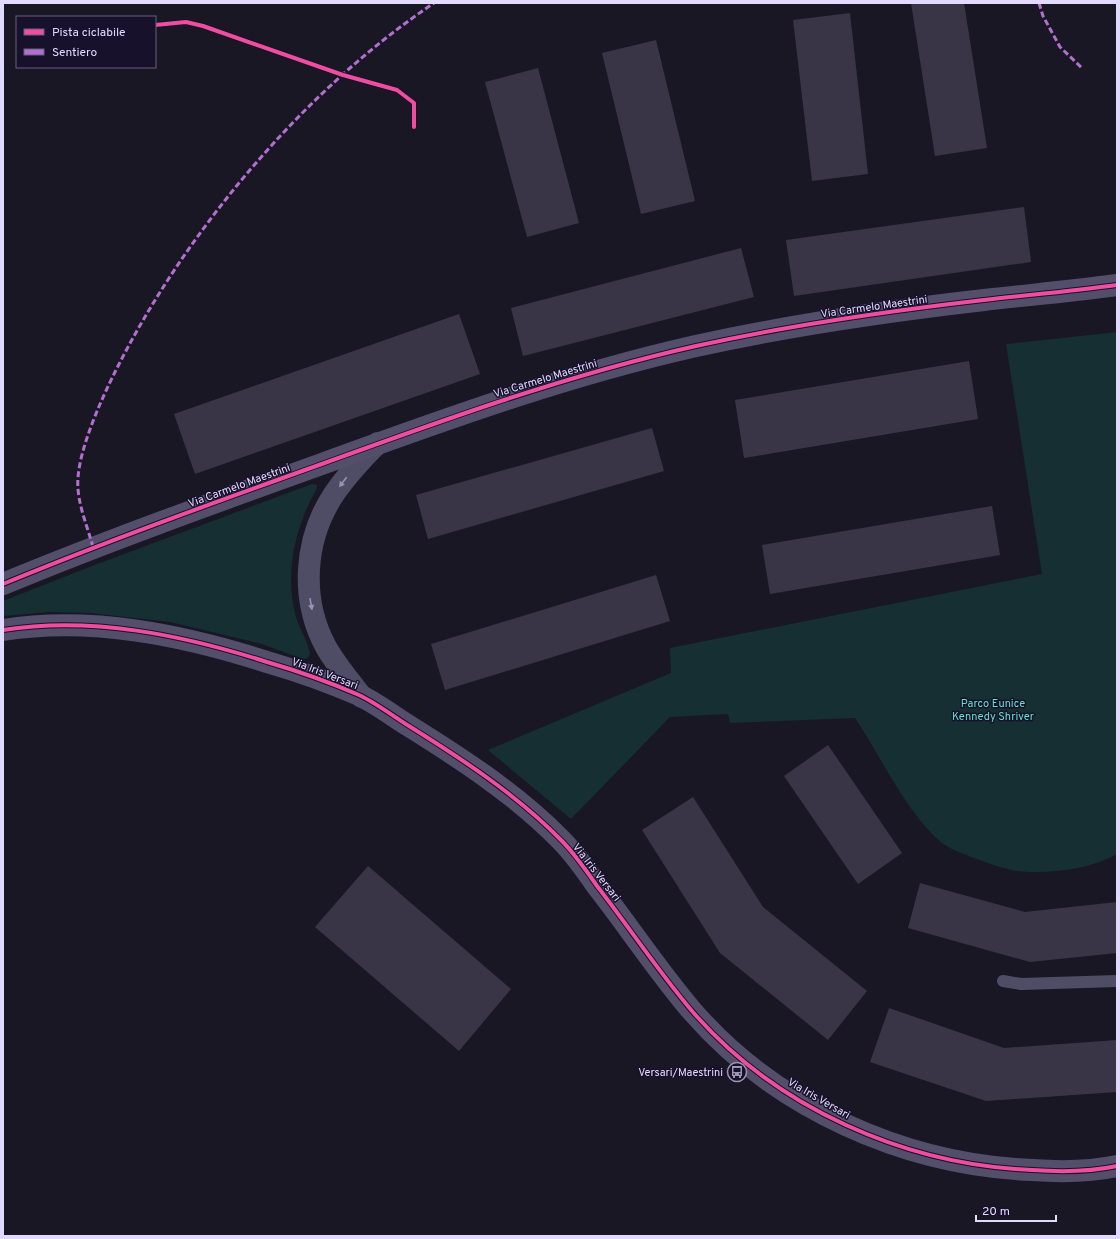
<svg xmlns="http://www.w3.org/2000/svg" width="1120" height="1239" font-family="Overpass,sans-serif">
	<rect width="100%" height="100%" fill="#1a1725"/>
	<g fill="#152f33">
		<path d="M 1117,332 L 1117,854 C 1092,868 1058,873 1029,872 C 1011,872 990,864 974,858 C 958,852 944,847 932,834 C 900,800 881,757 855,718 L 730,723 L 728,714 L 670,717 L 571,819 L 488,750 L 671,673 L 670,648 L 1042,574 L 1006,344 Z"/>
		<path d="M 312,484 L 317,485 L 317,488 C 295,527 284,573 296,617 C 300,630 308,641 310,654 L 307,659 L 300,658 L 262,644 L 170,622 L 91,613 L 49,612 L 3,616 L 3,601 L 92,566 Z"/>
	</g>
	<g fill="#3a3546">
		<polygon points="911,3 964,3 987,148 935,156"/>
		<polygon points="850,13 868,174 812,181 793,20"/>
		<polygon points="656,40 695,201 641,214 602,53"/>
		<polygon points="538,68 579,223 527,237 485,82"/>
		<polygon points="1024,207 1031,262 794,296 786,240"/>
		<polygon points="741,248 754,297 523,356 511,308"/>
		<polygon points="459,314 480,374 195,474 174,414"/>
		<polygon points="969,361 978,419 744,458 735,400"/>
		<polygon points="652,428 664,471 428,539 416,495"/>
		<polygon points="992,506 1000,555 770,594 762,545"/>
		<polygon points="656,575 670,621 445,690 431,644"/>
		<polygon points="828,745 902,853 858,884 784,776"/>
		<polygon points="693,797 763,907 867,991 828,1040 720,953 642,830"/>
		<polygon points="368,866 511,989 459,1051 315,927"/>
		<polygon points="920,883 1025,912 1117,902 1117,953 1030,962 908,928"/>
		<polygon points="889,1008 1004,1048 1117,1040 1117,1092 986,1101 870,1062"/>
	</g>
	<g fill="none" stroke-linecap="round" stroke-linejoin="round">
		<polyline stroke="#4f4c65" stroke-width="12" points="1003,981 1021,984 1117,981"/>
		<path stroke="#4f4c65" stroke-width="22" d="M 362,697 C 350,681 336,665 326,647 C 300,599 304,539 334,494 C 347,475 362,459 378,443"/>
		<g stroke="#534f6b" stroke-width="22">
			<path d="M 3,584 C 107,541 213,503 319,465 C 443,420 567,375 696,346 C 791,325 888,311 984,300 C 1028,295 1073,291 1117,285"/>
			<path d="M 3,630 C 91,616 183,635 267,662 C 298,671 329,682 359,695 C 376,703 393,716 409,726 C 462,759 517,795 561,840 C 574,853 586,870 597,886 C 629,927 658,971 692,1011 C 776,1108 905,1165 1032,1170 C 1060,1172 1089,1172 1117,1166"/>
		</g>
		<g stroke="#b36fd0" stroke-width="3" stroke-dasharray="6 3" stroke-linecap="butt">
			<polyline points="1039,3 1043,16 1060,47 1082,68"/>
			<path d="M 93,547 C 87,525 76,500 78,478 C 80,447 101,400 115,372 C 185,232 303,91 434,3"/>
		</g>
		<defs>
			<g id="cycleway">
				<polyline points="155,25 186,22 203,26 343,75 397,90 414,103 414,127"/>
				<path d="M 3,584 C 107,541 213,503 319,465 C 443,420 567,375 696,346 C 791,325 888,311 984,300 C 1028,295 1073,291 1117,285"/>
				<path d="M 3,630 C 91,616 183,635 267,662 C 298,671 329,682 359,695 C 376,703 393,716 409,726 C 462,759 517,795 561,840 C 574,853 586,870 597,886 C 629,927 658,971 692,1011 C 776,1108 905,1165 1032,1170 C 1060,1172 1089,1172 1117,1166"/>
			</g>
		</defs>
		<use href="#cycleway" stroke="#17112b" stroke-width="6"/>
		<use href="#cycleway" stroke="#ef4d9e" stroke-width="4"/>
	</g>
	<defs><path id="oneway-solid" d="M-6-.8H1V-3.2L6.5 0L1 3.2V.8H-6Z"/></defs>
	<g fill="#9893b2">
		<use href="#oneway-solid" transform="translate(343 482) rotate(127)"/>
		<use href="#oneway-solid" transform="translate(311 604) rotate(80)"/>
	</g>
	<defs>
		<symbol id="bus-ring" viewBox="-11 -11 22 22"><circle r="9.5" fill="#17112b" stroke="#9c96b3" stroke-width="1.5"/><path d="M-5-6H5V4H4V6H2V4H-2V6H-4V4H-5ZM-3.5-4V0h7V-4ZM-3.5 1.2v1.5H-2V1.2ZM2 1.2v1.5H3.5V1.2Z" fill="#9c96b3"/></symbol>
	</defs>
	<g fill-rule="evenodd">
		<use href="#bus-ring" x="726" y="1061" width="22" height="22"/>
	</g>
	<g text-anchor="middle" stroke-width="3" stroke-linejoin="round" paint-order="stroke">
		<g font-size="11" fill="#e2daff" stroke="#17112b">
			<text transform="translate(874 306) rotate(-8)" y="4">Via Carmelo Maestrini</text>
			<text transform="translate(545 378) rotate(-17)" y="4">Via Carmelo Maestrini</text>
			<text transform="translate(239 485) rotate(-20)" y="4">Via Carmelo Maestrini</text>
			<text transform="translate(325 673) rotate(21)" y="4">Via Iris Versari</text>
			<text transform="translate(597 872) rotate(52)" y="4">Via Iris Versari</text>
			<text transform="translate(819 1098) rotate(30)" y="4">Via Iris Versari</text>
		</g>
		<g font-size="11" fill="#64e2cd" stroke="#17112b">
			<text x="993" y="707">Parco Eunice<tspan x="993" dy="13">Kennedy Shriver</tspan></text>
		</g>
		<g font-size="11" fill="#e2daff" stroke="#17112b" text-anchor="end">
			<text x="723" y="1076">Versari/Maestrini</text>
		</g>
	</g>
	<rect width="1120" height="1239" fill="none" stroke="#e2daff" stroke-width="8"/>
	<rect x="16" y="16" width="140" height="52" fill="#17112b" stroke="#686180"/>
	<rect x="24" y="29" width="20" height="6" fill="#ef4d9e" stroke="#686180"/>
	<text x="52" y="36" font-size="12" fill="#e2daff">Pista ciclabile</text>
	<rect x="24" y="49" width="20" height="6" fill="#b36fd0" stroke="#686180"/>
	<text x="52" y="56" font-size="12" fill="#e2daff">Sentiero</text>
	<path d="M976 1215v6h80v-6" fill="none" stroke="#e2daff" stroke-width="2"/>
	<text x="982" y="1215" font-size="12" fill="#e2daff" stroke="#17112b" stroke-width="3" paint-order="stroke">20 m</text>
</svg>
